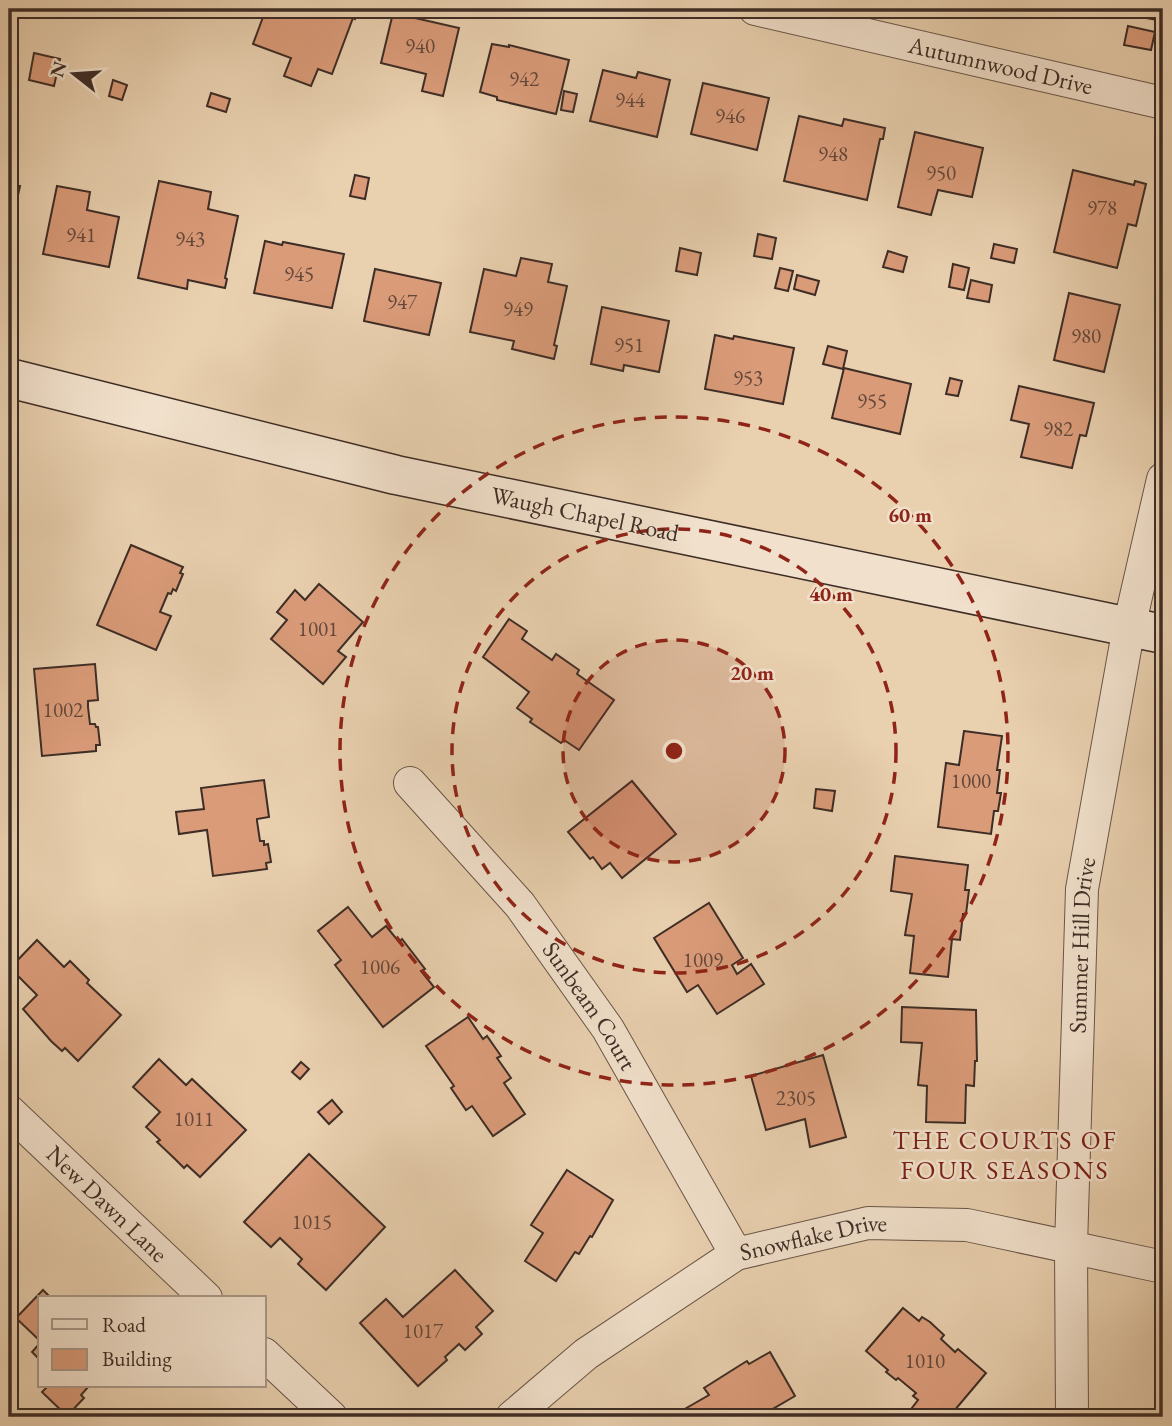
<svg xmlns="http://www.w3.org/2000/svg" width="1172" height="1426" font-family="'EB Garamond',serif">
	<rect width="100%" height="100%" fill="#e9d0af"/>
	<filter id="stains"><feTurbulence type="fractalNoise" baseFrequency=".00286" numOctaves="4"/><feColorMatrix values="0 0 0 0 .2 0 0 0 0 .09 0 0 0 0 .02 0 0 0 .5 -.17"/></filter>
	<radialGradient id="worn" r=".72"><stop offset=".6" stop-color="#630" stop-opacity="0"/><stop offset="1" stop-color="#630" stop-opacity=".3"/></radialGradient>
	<g fill="#da9b79" stroke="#3e2d26" stroke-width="2">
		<polygon points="266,9 359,9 355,19 353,18 332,74 318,69 311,86 284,76 291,58 253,44"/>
		<polygon points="1124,9 1163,9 1163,21 1124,14"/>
		<polygon points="393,13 459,28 443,96 422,91 426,74 381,63"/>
		<polygon points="1128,26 1155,32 1151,50 1124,45"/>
		<polygon points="492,44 509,47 509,45 569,60 556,114 497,100 497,97 480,92"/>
		<polygon points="34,53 60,59 54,86 29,80"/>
		<polygon points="603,70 636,78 638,72 670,80 657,137 590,121"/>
		<polygon points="113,80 127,85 122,100 109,96"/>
		<polygon points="703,83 769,98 757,150 691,134"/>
		<polygon points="564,91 577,94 573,112 561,110"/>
		<polygon points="211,93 230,99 226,112 207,106"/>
		<polygon points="799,116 842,126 844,119 885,128 883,139 880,139 867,200 784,181"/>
		<polygon points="915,132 983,148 972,197 938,190 931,215 898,207"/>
		<polygon points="9,153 14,154 10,170 9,169"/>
		<polygon points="1073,170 1134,185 1135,181 1146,184 1136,226 1128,224 1117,268 1054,252"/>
		<polygon points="355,175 369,178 365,199 350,196"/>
		<polygon points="159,181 211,192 208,209 238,216 225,278 227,279 225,288 188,280 187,289 138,278"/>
		<polygon points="9,184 20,186 9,236"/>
		<polygon points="57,186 90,192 87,210 119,217 109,267 43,254"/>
		<polygon points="758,234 776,238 772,259 754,256"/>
		<polygon points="265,241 282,245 283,242 344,254 332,308 254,293"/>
		<polygon points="994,244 1017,249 1014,263 991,258"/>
		<polygon points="680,248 701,253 697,275 676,271"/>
		<polygon points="888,251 907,257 903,272 883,267"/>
		<polygon points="521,258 552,264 548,282 567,286 554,345 557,346 554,359 512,349 514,341 470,332 484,269 516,276"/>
		<polygon points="953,264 969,268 964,290 949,287"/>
		<polygon points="780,268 793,271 788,291 775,288"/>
		<polygon points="375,269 441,283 429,335 364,321"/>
		<polygon points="797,275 819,281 815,295 794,289"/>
		<polygon points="971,280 992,285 989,302 967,298"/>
		<polygon points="1069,293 1120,305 1104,372 1054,360"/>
		<polygon points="602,307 669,321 659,372 624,365 623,371 591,364"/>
		<polygon points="715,335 733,339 734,336 794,348 783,404 705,389"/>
		<polygon points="828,346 847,351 843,369 823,364"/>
		<polygon points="844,368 911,384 900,434 832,418"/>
		<polygon points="950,378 962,381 958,396 946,394"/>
		<polygon points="1019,386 1094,403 1086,436 1080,435 1072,468 1021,457 1029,424 1011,420"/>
		<polygon points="131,545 183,567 180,573 183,574 176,591 173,589 171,594 168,593 160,612 171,616 156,650 97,625"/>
		<polygon points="319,584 363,622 338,651 346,657 323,684 271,639 287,620 277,612 295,590 305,600"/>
		<polygon points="509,619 527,631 522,639 552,660 556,654 579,670 577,674 614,700 579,750 564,740 561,743 530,722 532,719 517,708 529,692 483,657"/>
		<polygon points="95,664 98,700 88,701 88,707 90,724 95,724 96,727 98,727 100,745 96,745 96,751 42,756 34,669"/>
		<polygon points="964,731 1002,736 997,770 1000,770 997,793 1001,793 998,811 994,811 991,834 938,827 946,763 959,765"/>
		<polygon points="264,780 269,817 257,819 257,821 260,841 264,841 264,845 268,844 271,862 266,863 267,869 213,876 207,830 179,834 176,812 204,809 201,788"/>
		<polygon points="632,781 676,834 622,878 610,863 602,869 593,857 590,859 568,832"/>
		<polygon points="816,789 835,791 832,811 814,808"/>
		<polygon points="895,856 968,865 965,890 969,890 966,914 963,914 960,940 952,939 948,977 910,973 914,936 905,935 912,894 891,891"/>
		<polygon points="709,903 743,958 732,965 737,974 751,964 764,984 717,1014 698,985 687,992 654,938"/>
		<polygon points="348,907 372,937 386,926 399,942 402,939 425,969 421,971 434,987 383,1027 335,965 341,960 318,931"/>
		<polygon points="37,940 64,967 70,961 89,980 87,983 121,1015 78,1061 65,1048 62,1051 51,1041 23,1009 37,995 10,968"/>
		<polygon points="902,1007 976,1010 977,1061 975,1061 974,1086 966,1085 965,1123 926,1122 927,1086 918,1085 922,1043 901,1042"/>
		<polygon points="468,1017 483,1039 487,1036 501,1056 497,1058 511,1078 504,1083 525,1114 493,1136 472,1106 466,1110 451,1088 454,1086 426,1046"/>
		<polygon points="823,1055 846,1137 810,1147 805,1119 766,1130 751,1076"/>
		<polygon points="159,1059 186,1085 192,1079 246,1130 200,1177 187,1165 184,1168 175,1159 157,1142 160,1140 146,1127 160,1112 133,1087"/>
		<polygon points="301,1062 309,1069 300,1079 292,1072"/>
		<polygon points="332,1100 342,1112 329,1124 318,1112"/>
		<polygon points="309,1154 385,1227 326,1290 298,1264 302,1259 280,1238 271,1247 244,1222"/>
		<polygon points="567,1170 613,1200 592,1237 590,1236 579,1254 575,1252 556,1281 525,1261 543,1233 531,1225"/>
		<polygon points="455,1270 493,1311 476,1327 482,1334 465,1350 459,1344 445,1357 447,1360 418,1386 360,1323 386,1299 403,1317"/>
		<polygon points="43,1290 51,1298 40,1298 40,1341 16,1318"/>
		<polygon points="903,1308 919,1321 922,1317 930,1322 944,1335 941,1339 955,1352 958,1349 986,1373 949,1417 905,1417 918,1400 913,1396 916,1393 898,1378 896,1380 886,1372 888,1370 866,1351"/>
		<polygon points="40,1343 40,1360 32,1352"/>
		<polygon points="770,1352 795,1396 759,1417 678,1417 676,1414 709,1395 704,1388 742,1364 747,1361 749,1364"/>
		<polygon points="48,1386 89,1386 81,1395 84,1398 67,1416 42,1392"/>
	</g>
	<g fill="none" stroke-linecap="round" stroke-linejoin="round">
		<defs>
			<g id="street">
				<path id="s1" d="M 755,9 L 1163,103"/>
				<path id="s2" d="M 410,783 L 520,905 L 608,1029 L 736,1254"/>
				<path id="s3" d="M 9,1111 L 206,1298"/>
				<polyline points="264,1354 331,1417"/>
				<path id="s4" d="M 512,1417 L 586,1354 L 736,1254 L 868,1223 L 967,1225 L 1163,1267"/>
				<path id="s5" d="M 1072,1417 L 1071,1246 L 1082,889 L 1129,627 L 1163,479"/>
			</g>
			<g id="secondary">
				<path id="s6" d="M 9,378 L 396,475 L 1163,634"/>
			</g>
		</defs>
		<use href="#street" stroke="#695648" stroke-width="34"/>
		<use href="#secondary" stroke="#3e2d26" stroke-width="41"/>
		<use href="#street" stroke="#f1e0cb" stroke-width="32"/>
		<use href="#secondary" stroke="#f1e0cb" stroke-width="38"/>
	</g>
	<circle cx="674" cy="751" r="111" fill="#8f2418" fill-opacity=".12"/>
	<g fill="none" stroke="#8f2418" stroke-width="3.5" stroke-dasharray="12 9">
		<circle cx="674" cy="751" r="111"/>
		<circle cx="674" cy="751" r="222"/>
		<circle cx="674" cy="751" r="334"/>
	</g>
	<g text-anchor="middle" stroke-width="5" stroke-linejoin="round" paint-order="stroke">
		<g font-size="21" fill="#65483b">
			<text x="420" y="53">940</text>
			<text x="524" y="86">942</text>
			<text x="630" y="107">944</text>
			<text x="730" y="123">946</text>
			<text x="833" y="161">948</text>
			<text x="941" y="180">950</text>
			<text x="1102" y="215">978</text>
			<text x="81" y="242">941</text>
			<text x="190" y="246">943</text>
			<text x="299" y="281">945</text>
			<text x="402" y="309">947</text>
			<text x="518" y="316">949</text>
			<text x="1086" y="343">980</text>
			<text x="629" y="352">951</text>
			<text x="748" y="385">953</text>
			<text x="872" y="408">955</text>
			<text x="1058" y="436">982</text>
			<text x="318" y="636">1001</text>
			<text x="63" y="717">1002</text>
			<text x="971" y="788">1000</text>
			<text x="703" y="967">1009</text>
			<text x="380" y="974">1006</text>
			<text x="796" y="1105">2305</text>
			<text x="194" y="1126">1011</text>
			<text x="312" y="1229">1015</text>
			<text x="423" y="1338">1017</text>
			<text x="925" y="1368">1010</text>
		</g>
		<g font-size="24" fill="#3e2d26" stroke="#f1e0cb">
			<text dy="8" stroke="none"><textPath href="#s1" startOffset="252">Autumnwood Drive</textPath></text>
			<text dy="8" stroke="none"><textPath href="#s6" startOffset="592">Waugh Chapel Road</textPath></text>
			<text dy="8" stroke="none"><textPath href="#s5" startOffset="472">Summer Hill Drive</textPath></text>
			<text dy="8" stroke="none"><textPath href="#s2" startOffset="287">Sunbeam Court</textPath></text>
			<text dy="8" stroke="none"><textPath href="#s3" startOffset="135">New Dawn Lane</textPath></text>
			<text dy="8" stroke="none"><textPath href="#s4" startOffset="357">Snowflake Drive</textPath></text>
		</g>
		<g font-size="26" letter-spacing="2" fill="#7a1f14" stroke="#f1e0cb">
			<text x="1005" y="1149">THE COURTS OF<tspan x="1005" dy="30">FOUR SEASONS</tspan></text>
		</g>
	</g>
	<circle cx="674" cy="751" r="10" fill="#8f2418" stroke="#f1e0cb" stroke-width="3.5"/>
	<g font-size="21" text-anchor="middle" font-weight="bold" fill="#8f2418" stroke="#f1e0cb" stroke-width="5" stroke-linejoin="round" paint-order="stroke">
		<text x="910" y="522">60 m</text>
		<text x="831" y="601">40 m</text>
		<text x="752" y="680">20 m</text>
	</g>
	<rect width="1172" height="1426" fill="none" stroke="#e9d0af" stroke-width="35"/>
	<rect x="10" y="10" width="1151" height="1405" fill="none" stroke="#3e2d26" stroke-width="3.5"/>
	<rect x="18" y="18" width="1137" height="1391" fill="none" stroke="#3e2d26" stroke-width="2"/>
	<rect x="38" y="1296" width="228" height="91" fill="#f1e0cb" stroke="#a99889" stroke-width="2"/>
	<rect x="52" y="1319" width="35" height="10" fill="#f1e0cb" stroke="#a99889" stroke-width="2"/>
	<text x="102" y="1332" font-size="21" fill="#3e2d26">Road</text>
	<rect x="52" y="1349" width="35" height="21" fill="#da9b79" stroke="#a99889" stroke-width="2"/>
	<text x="102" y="1366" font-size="21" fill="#3e2d26">Building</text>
	<g transform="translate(74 74) rotate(287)" stroke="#f1e0cb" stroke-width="5" paint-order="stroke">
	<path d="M0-5L12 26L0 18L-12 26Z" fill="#3e2d26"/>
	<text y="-10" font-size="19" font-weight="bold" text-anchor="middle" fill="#3e2d26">N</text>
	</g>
	<rect width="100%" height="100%" filter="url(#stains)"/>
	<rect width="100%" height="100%" fill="url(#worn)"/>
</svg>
